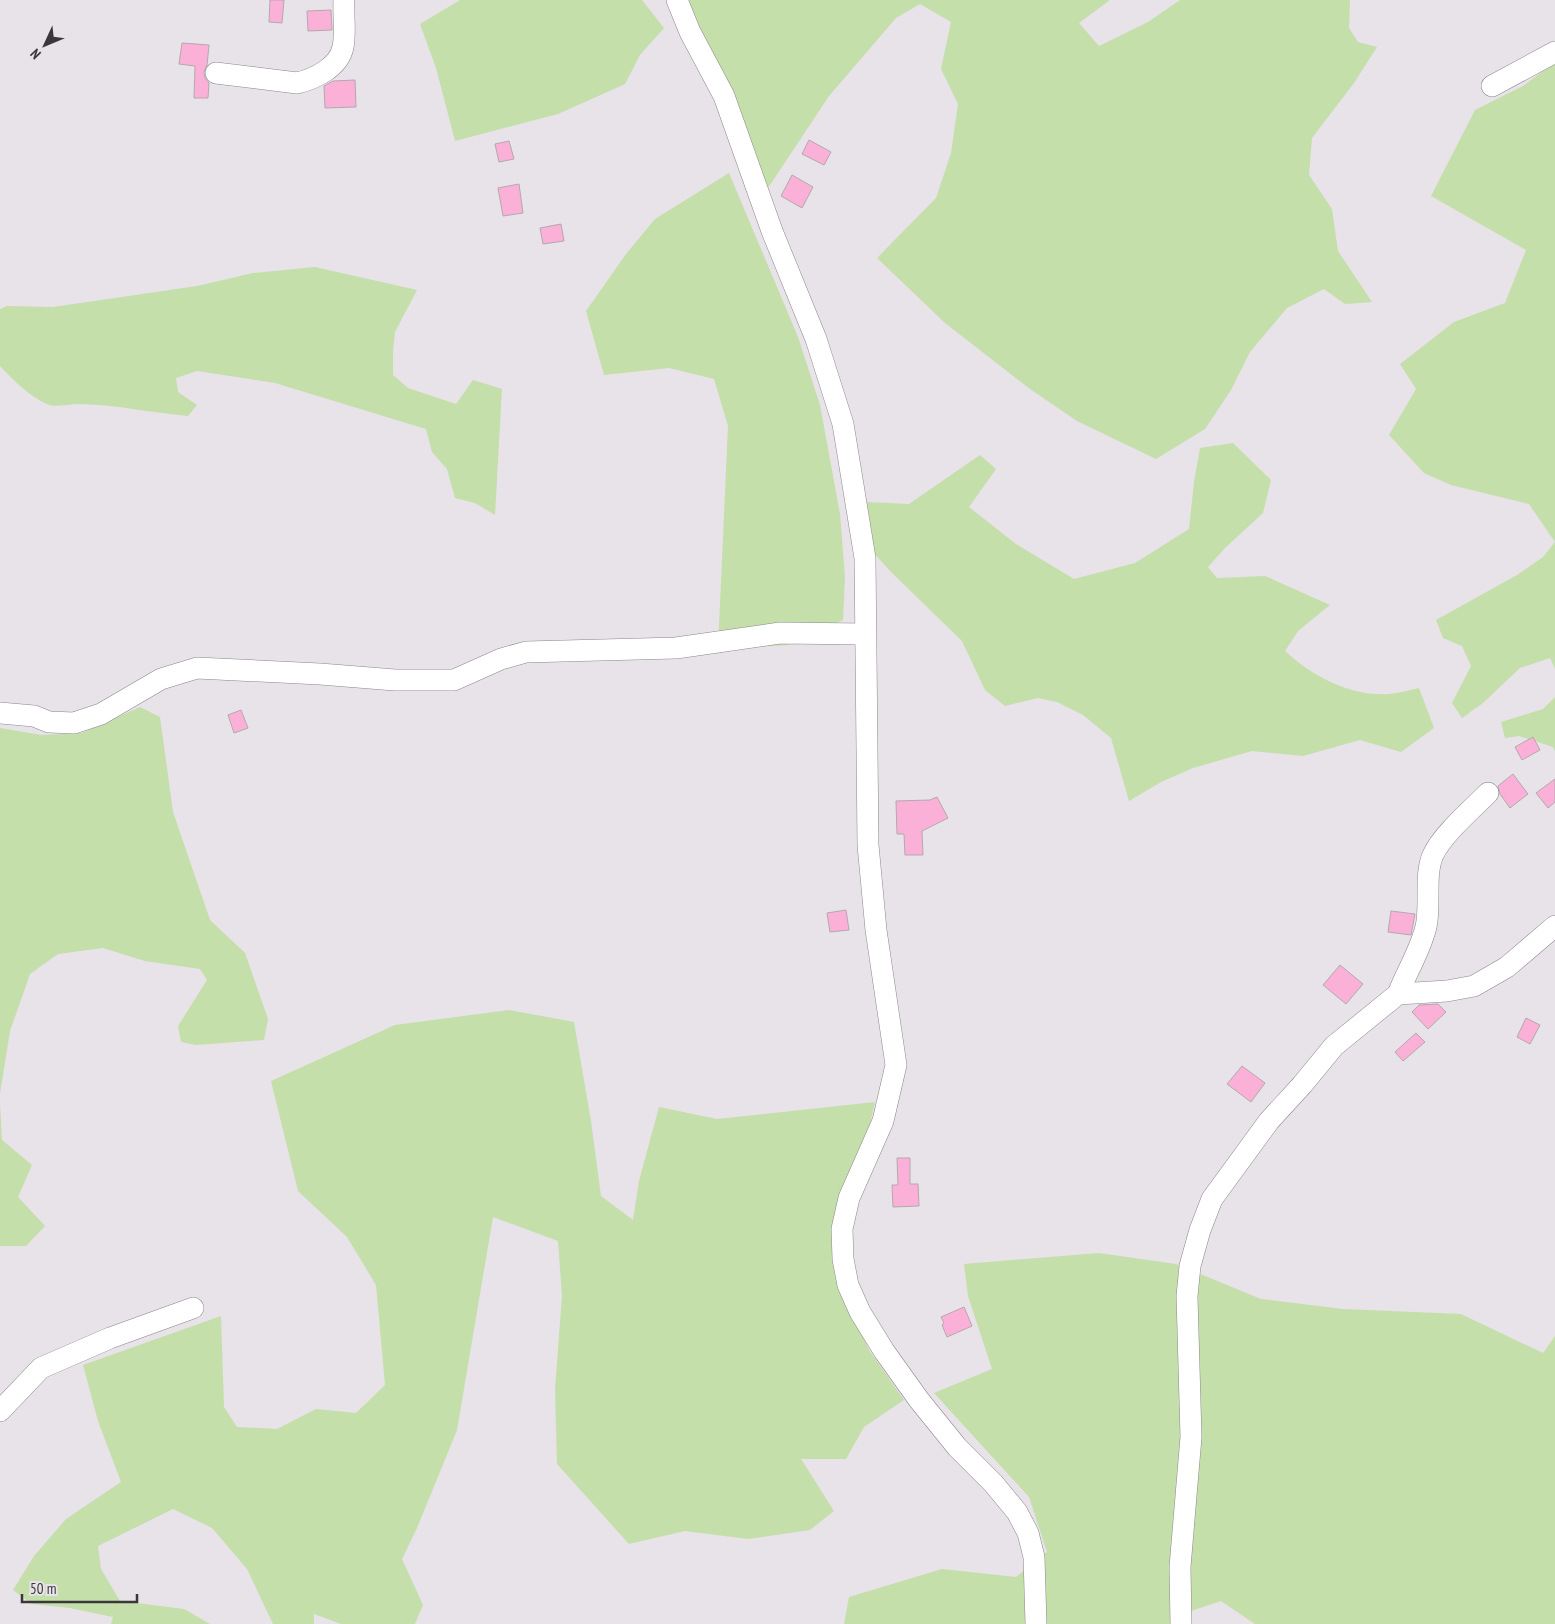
<svg xmlns="http://www.w3.org/2000/svg" width="1555" height="1624" font-family="'PT Sans Narrow',sans-serif">
	<rect width="100%" height="100%" fill="#e8e2e9"/>
	<g fill="#c4dfaa">
		<polygon points="460,0 642,0 664,28 640,55 625,84 558,114 455,141 436,68 420,24"/>
		<polygon points="674,0 1110,0 1079,23 1099,46 1148,22 1180,0 1350,0 1349,28 1358,42 1377,47 1354,83 1312,138 1309,175 1332,209 1338,251 1372,302 1345,304 1324,289 1287,308 1250,352 1231,390 1205,429 1156,459 1077,421 1030,389 945,323 877,258 936,198 951,153 958,104 941,69 951,22 920,4 896,18 829,96 764,194"/>
		<polygon points="1555,62 1555,669 1550,658 1520,668 1483,703 1462,718 1452,703 1471,666 1462,646 1443,638 1436,620 1517,575 1543,557 1555,542 1529,504 1451,485 1424,473 1389,435 1416,389 1400,364 1454,322 1505,303 1526,250 1431,196 1475,110 1523,86"/>
		<polygon points="729,173 798,337 820,405 840,514 845,578 843,620 788,645 718,649 728,426 714,379 669,368 604,375 586,311 626,254 655,219"/>
		<path d="M 315,267 L 417,290 L 395,332 L 393,351 L 393,375 L 408,388 L 456,404 L 473,380 L 502,389 L 495,515 L 475,503 L 455,498 L 447,469 L 432,452 L 426,429 L 275,383 L 197,371 L 176,378 L 178,392 L 197,405 L 188,416 C 151,413 115,404 78,404 C 69,404 55,408 47,404 C 28,395 14,381 0,366 L 0,309 L 7,306 L 53,307 L 197,286 L 253,273 Z"/>
		<path d="M 1233,443 L 1271,480 L 1263,513 L 1225,548 L 1208,567 L 1217,578 L 1265,576 L 1330,605 L 1298,631 L 1285,651 C 1312,676 1351,697 1389,694 C 1399,693 1409,690 1419,688 L 1434,728 L 1401,752 L 1360,740 L 1303,756 L 1252,751 L 1193,768 L 1161,782 L 1129,801 L 1111,738 L 1083,715 L 1057,702 L 1038,698 L 1005,706 L 985,690 L 962,641 L 891,572 L 872,551 L 867,502 L 909,504 L 980,455 L 996,469 L 969,507 L 1016,544 L 1074,579 L 1135,563 L 1189,529 L 1194,482 L 1200,448 Z"/>
		<polygon points="1555,697 1555,752 1553,747 1519,736 1505,738 1501,722 1543,709"/>
		<polygon points="140,707 160,717 173,812 210,920 245,953 268,1019 264,1040 196,1045 181,1042 178,1026 207,980 200,969 145,961 103,948 58,954 30,974 10,1031 0,1094 0,728 42,735 82,733"/>
		<polygon points="509,1010 574,1022 591,1121 601,1196 633,1220 639,1181 659,1107 717,1119 875,1102 870,1124 841,1192 845,1296 869,1350 904,1400 864,1427 846,1459 801,1459 834,1511 810,1530 748,1539 685,1531 629,1544 557,1464 555,1389 562,1296 558,1241 493,1217 457,1430 417,1528 402,1559 423,1605 415,1624 341,1624 314,1614 314,1624 273,1624 247,1569 212,1528 173,1509 98,1546 101,1569 120,1601 184,1609 210,1624 111,1624 113,1617 70,1608 32,1604 13,1590 34,1556 66,1519 121,1482 98,1421 83,1365 221,1316 224,1407 237,1427 277,1429 316,1409 356,1413 385,1385 376,1285 347,1237 298,1191 271,1081 395,1025"/>
		<polygon points="0,1104 2,1140 32,1165 18,1197 45,1226 26,1246 0,1246"/>
		<polygon points="1099,1253 1176,1264 1261,1299 1343,1309 1461,1314 1543,1353 1555,1336 1555,1624 1255,1624 1221,1601 1191,1611 1191,1624 844,1624 849,1597 942,1569 1016,1577 1047,1552 1029,1497 934,1393 992,1369 968,1296 964,1264"/>
	</g>
	<g fill="#fbb1d7" stroke="#b2a9ad">
		<polygon points="270,0 284,0 282,23 269,22"/>
		<polygon points="331,10 332,30 308,31 307,11"/>
		<polygon points="182,43 209,45 207,65 204,72 205,78 209,83 208,98 194,98 195,66 179,64"/>
		<polygon points="355,80 356,107 325,108 324,86 333,81"/>
		<polygon points="809,140 831,152 824,165 802,154"/>
		<polygon points="509,141 514,159 499,162 495,144"/>
		<polygon points="792,175 813,187 802,208 781,196"/>
		<polygon points="519,184 523,213 503,216 498,188"/>
		<polygon points="561,224 564,241 543,244 540,228"/>
		<polygon points="241,710 248,728 234,733 228,715"/>
		<polygon points="1533,737 1540,750 1522,760 1515,747"/>
		<polygon points="1513,774 1528,794 1510,808 1500,794 1498,786"/>
		<polygon points="1555,779 1555,802 1548,808 1536,793"/>
		<polygon points="937,797 948,818 922,831 923,855 905,855 904,834 897,834 896,801 930,800"/>
		<polygon points="846,910 849,930 830,932 827,913"/>
		<polygon points="1391,911 1415,914 1411,935 1388,932"/>
		<polygon points="1340,965 1363,984 1346,1004 1323,985"/>
		<polygon points="1438,1004 1446,1012 1428,1029 1412,1012 1419,1005"/>
		<polygon points="1526,1018 1540,1025 1530,1044 1517,1037"/>
		<polygon points="1416,1033 1425,1042 1403,1061 1395,1052"/>
		<polygon points="1242,1066 1265,1083 1251,1102 1227,1084"/>
		<polygon points="897,1158 910,1158 910,1184 918,1184 919,1206 893,1207 892,1185 898,1185"/>
		<polygon points="964,1307 972,1326 947,1337 942,1325 944,1323 941,1317"/>
	</g>
	<g fill="none" stroke-linecap="round" stroke-linejoin="round">
		<defs>
			<g id="minor">
				<polyline points="677,0 690,32 724,96 772,231 816,339 843,424 865,558 868,845 876,930 896,1065 883,1121 849,1198 842,1229 843,1259 848,1285 860,1312 884,1351 919,1400 957,1447 993,1483 1017,1512 1028,1533 1034,1557 1036,1624"/>
				<path d="M 216,73 L 297,83 C 315,79 339,67 343,47 C 346,33 343,14 344,0"/>
				<polyline points="1492,86 1555,52"/>
				<polyline points="0,713 34,716 49,722 74,723 101,714 161,679 197,668 320,674 395,680 454,680 501,659 526,652 676,648 780,633 865,634"/>
				<path d="M 1398,994 C 1407,971 1420,951 1426,927 C 1431,905 1424,875 1433,855 C 1442,835 1472,809 1488,793"/>
				<polyline points="0,1411 41,1368 110,1338 193,1308"/>
				<polyline points="1181,1624 1180,1567 1191,1437 1187,1296 1190,1266 1200,1230 1212,1199 1269,1121 1302,1085 1334,1046 1398,994 1447,991 1474,986 1507,967 1555,926"/>
			</g>
		</defs>
		<use href="#minor" stroke="#8c868d" stroke-width="22"/>
		<use href="#minor" stroke="#fff" stroke-width="21"/>
	</g>
	<g transform="translate(45 45) rotate(226)" stroke="#e8e2e9" stroke-width="4" paint-order="stroke">
	<path d="M0-4L9 19L0 12L-9 19Z" fill="#3a373a"/>
	<text y="-8" font-size="14" font-weight="bold" text-anchor="middle" fill="#3a373a">N</text>
	</g>
	<path d="M22 1594v8h115v-8" fill="none" stroke="#3a373a" stroke-width="2.5"/>
	<text x="30" y="1594" font-size="15" fill="#3a373a" stroke="#e8e2e9" stroke-width="4" paint-order="stroke">50 m</text>
</svg>
